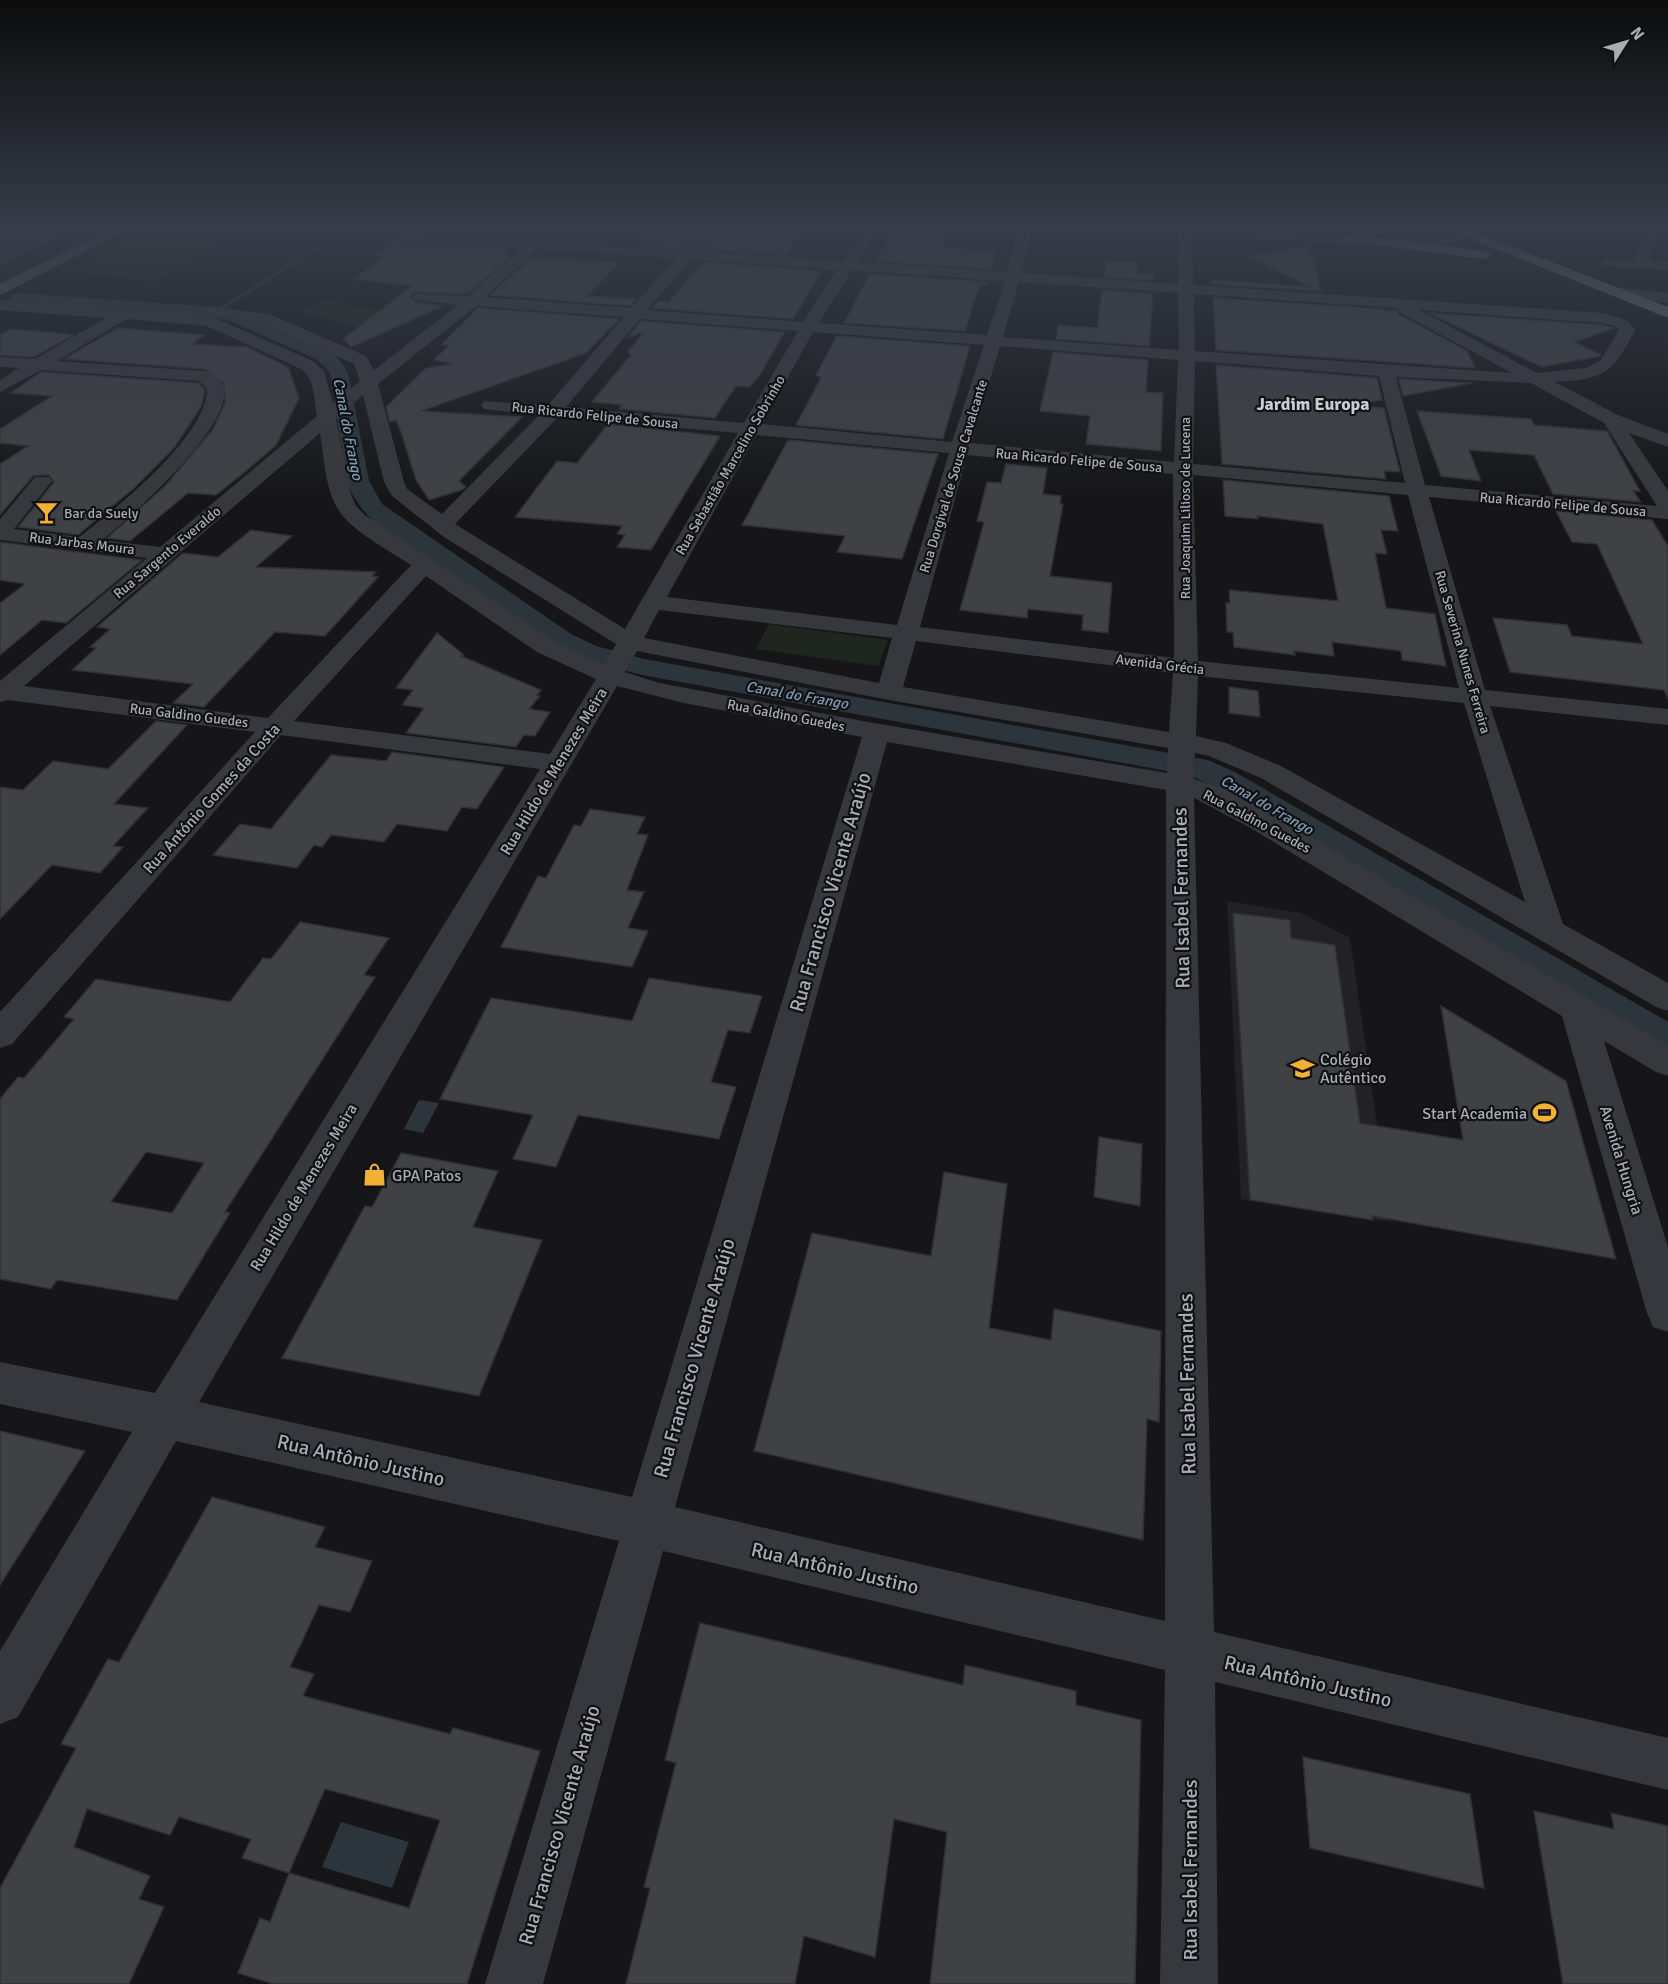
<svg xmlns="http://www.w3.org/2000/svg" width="1668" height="1984" font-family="Signika,sans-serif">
	<rect width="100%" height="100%" fill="#161618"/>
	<polygon fill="#222225" points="1227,901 1301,913 1350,938 1391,1222 1241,1199"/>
	<g fill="#1e261f">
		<polygon points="162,224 246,231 157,281 67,273"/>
		<polygon points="329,299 390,314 358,328 297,311"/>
		<polygon points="769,624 888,640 878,666 756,649"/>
	</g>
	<g fill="#2c353c">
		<polygon points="0,224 89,224 0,266"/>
		<polygon points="419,1100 439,1103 423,1133 404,1129"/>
		<polygon points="341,1822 409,1842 392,1888 322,1867"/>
	</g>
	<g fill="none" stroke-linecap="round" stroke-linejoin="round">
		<polygon fill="#2c353c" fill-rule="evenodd" points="353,224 358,224 217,313 212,312"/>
		<path fill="#2c353c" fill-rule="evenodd" d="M 19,293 L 215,307 L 245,314 L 328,351 L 339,359 L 348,373 L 369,481 L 382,504 L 571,634 L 596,646 L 644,659 L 1208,760 L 1235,772 L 1668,1022 L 1668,1055 L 1655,1050 L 1213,786 L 1189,775 L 642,675 L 578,658 L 553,646 L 374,522 C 362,510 352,497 347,481 L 330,373 L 325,367 L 316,359 L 233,322 L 215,317 L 13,302 L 11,298 L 13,294 Z"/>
	</g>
	<g fill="#404145" stroke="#303034" stroke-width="1.5" fill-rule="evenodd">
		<polygon points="418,224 540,224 524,237 409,230"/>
		<polygon points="641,224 705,224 684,248 640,245"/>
		<polygon points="725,224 808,224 786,255 704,249"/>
		<polygon points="896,226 938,229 937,231 948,232 942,248 996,252 991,269 876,261"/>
		<polygon points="394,241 510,249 503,255 511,255 467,294 413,292 410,297 415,302 443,306 351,347 343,339 412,286 354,279 384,257 372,256"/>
		<polygon points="1309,246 1321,291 1212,284 1211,280 1312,287 1247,256"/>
		<polygon points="532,257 619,263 587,296 636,299 630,306 491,295"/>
		<polygon points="1106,261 1138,263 1137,274 1154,275 1154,280 1104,277"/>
		<polygon points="703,262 799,269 821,272 793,319 652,308 658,301 669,302"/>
		<polygon points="870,274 988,282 987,285 981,284 976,295 965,331 844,323"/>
		<polygon points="1102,290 1153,294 1149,346 1056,339 1058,325 1097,328"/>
		<polygon points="1213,298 1383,309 1392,313 1390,310 1396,310 1398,314 1467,351 1475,368 1216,350"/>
		<polygon points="478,308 619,319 586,353 421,411 522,417 459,481 466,487 462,490 429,500 416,480 402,435 396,420 390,422 386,407 426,368 452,364 434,360 449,345 441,345"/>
		<polygon points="1429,313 1602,325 1614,328 1574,342 1601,355 1600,356 1542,367"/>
		<polygon points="641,321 785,332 761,373 750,387 736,386 715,418 619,409 622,405 592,402 631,355 628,352 644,332 627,338"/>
		<polygon points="118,328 205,335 192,344 247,347 288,367 299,398 276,445 246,471 216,495 188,493 130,541 107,538 166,485 213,429 225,403 224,383 204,369 64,359"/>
		<polygon points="11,329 58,333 73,335 34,357 0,355 0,335"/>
		<polygon points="837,336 970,346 943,439 796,425 821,378 816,375"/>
		<polygon points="1053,352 1148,360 1146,392 1163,393 1161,451 1086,444 1090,416 1040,411"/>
		<polygon points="1216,365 1377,378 1382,400 1368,402 1368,407 1384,408 1400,472 1384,471 1386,479 1222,464"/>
		<polygon points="41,372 198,383 205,390 201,407 174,448 133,489 78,535 18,527 54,482 49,475 33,476 0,515 0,464 28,446 0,443 0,429 52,396 11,393"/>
		<polygon points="1399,379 1473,383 1403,396"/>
		<polygon points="1417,411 1531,419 1534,425 1607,431 1640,491 1633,491 1641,502 1553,494 1534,455 1469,450 1481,481 1441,476"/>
		<polygon points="608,424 720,436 651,550 617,547 625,535 617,534 622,526 515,517 557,461 577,463"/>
		<polygon points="788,440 938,454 902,559 837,552 845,536 742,525"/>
		<polygon points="1006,464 1047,468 1043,494 1061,496 1060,504 1063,504 1050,576 1112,583 1108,633 1082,630 1083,615 1028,609 1027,618 960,610 984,522 977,521 987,482 1001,483"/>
		<polygon points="1223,480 1389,496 1398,531 1381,530 1387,554 1375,553 1386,608 1435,614 1446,666 1402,660 1401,651 1332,642 1334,656 1294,651 1295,655 1234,647 1233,632 1227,632 1226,603 1230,603 1229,590 1338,601 1323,524 1257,516 1258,519 1225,516"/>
		<polygon points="1556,511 1652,520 1668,546 1668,699 1664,690 1510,672 1493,618 1567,625 1572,636 1643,644 1597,544 1572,542"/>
		<polygon points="251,530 292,536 256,567 376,572 372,576 378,577 325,636 275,632 204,707 173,703 193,684 72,670 96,648 90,647 110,629 97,627 183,553 218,557"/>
		<polygon points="0,542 142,560 66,623 42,620 0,655 0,603 25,584 0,580"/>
		<polygon points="437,633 464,655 461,656 541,690 537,695 540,696 529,709 550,712 535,736 524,735 516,747 406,733 424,708 402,705 413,690 396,688"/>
		<polygon points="1229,687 1258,691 1260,717 1229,713"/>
		<polygon points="156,721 187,725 114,804 148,808 113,846 123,847 100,873 52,865 0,919 0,787 23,790 53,761 108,769"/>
		<polygon points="392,752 504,767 477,809 462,807 447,831 397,824 384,842 331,835 322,847 314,845 297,868 213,855 240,824 271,829 331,755 386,761"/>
		<polygon points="590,809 645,817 637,834 648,835 627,890 644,892 628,928 648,931 632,967 501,947 538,876 546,878 574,825 581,826"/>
		<polygon points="1233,913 1290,920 1291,938 1335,945 1360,1123 1463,1140 1441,1006 1566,1081 1616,1259 1372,1216 1373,1220 1250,1200"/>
		<path d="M 300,922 L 389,938 L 364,975 L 375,977 L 225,1212 L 230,1213 L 177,1300 L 57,1280 L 51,1289 L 0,1279 L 0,1099 L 18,1077 L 24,1078 L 74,1019 L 64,1017 L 96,979 L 230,1002 L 263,958 L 271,959 ZM 146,1152 L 204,1163 L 172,1213 L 111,1202 Z"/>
		<polygon points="649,978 762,996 750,1033 728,1030 711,1082 736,1087 719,1139 578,1115 556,1167 513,1159 533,1115 440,1099 491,998 632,1021"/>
		<polygon points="1099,1137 1142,1144 1140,1206 1094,1197"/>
		<polygon points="401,1153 498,1171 473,1227 542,1240 479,1396 282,1358 365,1206 372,1207"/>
		<polygon points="944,1172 1007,1184 989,1328 1051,1340 1054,1309 1161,1331 1159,1422 1147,1419 1143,1540 754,1451 812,1233 931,1256"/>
		<polygon points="0,1431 85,1451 0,1585"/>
		<path d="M 212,1497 L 325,1527 L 315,1547 L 372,1561 L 350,1612 L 319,1605 L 290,1667 L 314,1674 L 303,1696 L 450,1734 L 453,1728 L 540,1751 L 467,1984 L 273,1984 L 238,1973 L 260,1918 L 270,1922 L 289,1873 L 242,1858 L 251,1839 L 179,1817 L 170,1835 L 87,1809 L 74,1847 L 150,1876 L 139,1899 L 164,1907 L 129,1984 L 0,1984 L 0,1888 L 76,1748 L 61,1744 L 108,1659 L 119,1662 ZM 325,1789 L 440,1820 L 409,1908 L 289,1873 Z"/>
		<polygon points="700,1623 963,1685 965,1665 1076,1691 1076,1705 1141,1720 1135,1984 930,1984 947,1832 894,1819 875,1957 804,1936 795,1984 626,1984 650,1888 644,1887 676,1763 665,1760"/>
		<polygon points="1303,1757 1470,1794 1484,1888 1310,1848"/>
		<polygon points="1534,1811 1614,1829 1611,1813 1668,1826 1668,1984 1563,1984"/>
	</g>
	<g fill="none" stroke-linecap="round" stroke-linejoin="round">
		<g fill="#37383d" fill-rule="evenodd">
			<path d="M 708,224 L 723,224 L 699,251 L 843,261 L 867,224 L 881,224 L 857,262 L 1007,272 L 1019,224 L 1033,224 L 1022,273 L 1178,284 L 1178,235 L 1052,228 L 1045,224 L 1130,224 L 1380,238 L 1438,237 L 1471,232 L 1478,236 L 1476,239 L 1438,245 L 1380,246 L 1192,236 L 1193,285 L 1603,313 L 1627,320 L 1635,330 C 1613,373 1605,379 1555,382 L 1618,415 L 1668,434 L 1668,447 L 1629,433 L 1668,491 L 1668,519 L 1429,497 L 1485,690 L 1668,709 L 1668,725 L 1490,706 L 1563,924 L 1668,983 L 1668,1011 L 1656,1007 L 1261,778 L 1209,756 L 1195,753 L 1194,779 L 1221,788 L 1269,813 L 1668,1045 L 1668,1076 L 1656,1072 L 1604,1041 L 1668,1247 L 1668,1332 L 1653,1327 L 1647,1313 L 1562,1016 L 1249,827 L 1194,798 L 1214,1632 L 1668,1738 L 1668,1790 L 1215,1682 L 1218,1984 L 1160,1984 L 1165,1670 L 663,1551 L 543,1984 L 485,1984 L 619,1541 L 176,1441 L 18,1717 L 0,1724 L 0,1651 L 132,1432 L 0,1404 L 0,1362 L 155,1393 L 540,769 L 281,735 L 12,1044 L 0,1048 L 0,1012 L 255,732 L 8,700 L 0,702 L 0,681 L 147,558 L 0,540 L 0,519 L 35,477 L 49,477 L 52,481 L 14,529 L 79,537 C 114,510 207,437 207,389 L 199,381 L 41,370 L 0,392 L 0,380 L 19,368 L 0,367 L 0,357 L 35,359 L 106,318 L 0,310 L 0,300 L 210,316 L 313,361 L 324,371 L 333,403 L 360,381 L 354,364 L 259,321 L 207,312 L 205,309 L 207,306 L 269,314 L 366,356 L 374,370 L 458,305 L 415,300 L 412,297 L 415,294 L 468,296 L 522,248 L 372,237 L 365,233 L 367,230 L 531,240 L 543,232 L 550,236 L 546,241 L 685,250 ZM 537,249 L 677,258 L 631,308 L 485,297 ZM 692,259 L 837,270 L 803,322 L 647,310 ZM 852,270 L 1005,281 L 987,335 L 819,323 ZM 1019,282 L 1178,293 L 1179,350 L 1003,337 ZM 1194,294 L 1398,308 L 1399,312 L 1512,373 L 1195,351 ZM 476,306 L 624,317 L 548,405 L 484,401 L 481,405 L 484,409 L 539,415 L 442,514 L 407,489 L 404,482 L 378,384 ZM 1419,310 L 1602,323 L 1615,326 L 1619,330 L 1600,361 L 1585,368 L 1537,373 ZM 126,319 L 207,326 L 301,369 C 315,379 314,400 317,416 L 160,547 L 102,540 C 125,522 279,389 204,371 L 57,361 ZM 640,319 L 798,331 L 744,423 L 566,407 ZM 813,332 L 984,345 L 952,442 L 762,424 ZM 1000,346 L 1178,360 L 1174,462 L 971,443 ZM 1195,361 L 1379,376 L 1405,483 L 1193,464 ZM 1396,377 L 1531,383 L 1604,423 L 1657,506 L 1425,485 ZM 363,395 L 384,482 L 392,496 L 444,537 L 616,644 L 604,665 L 555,642 L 365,515 L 356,506 L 351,494 L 336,419 ZM 558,417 L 738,433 L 625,629 L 455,524 ZM 320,433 C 324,457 325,488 338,509 C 351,531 390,551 411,565 L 268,718 L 24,686 ZM 756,435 L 949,453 L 897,625 L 667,597 ZM 967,455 L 1173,474 L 1174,658 L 920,627 ZM 1193,475 L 1408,495 L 1459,688 L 1198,661 ZM 426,576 L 537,652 L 596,679 L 550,754 L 294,721 ZM 659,610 L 892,638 L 879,683 L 644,638 ZM 916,641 L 1173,673 L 1169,732 L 903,687 ZM 637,651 L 889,700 L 1168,748 L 1167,773 L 874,723 L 659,683 L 625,672 ZM 1198,676 L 1464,703 L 1525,902 L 1281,766 L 1226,743 L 1196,736 ZM 617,686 L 684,703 L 862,737 L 632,1497 L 199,1402 ZM 887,742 L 1166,790 L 1165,1621 L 675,1507 Z"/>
			<polygon points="1647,224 1661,224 1649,261 1668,262 1668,270 1603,266 1601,263 1608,259 1635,260"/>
			<polygon points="1614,287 1668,293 1668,303 1609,295 1606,292"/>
		</g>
		<polygon fill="#53555c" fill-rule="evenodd" points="121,224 139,224 0,295 0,284"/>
		<g fill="#63666e" fill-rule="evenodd">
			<path d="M 1375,224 L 1392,224 C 1381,235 1363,239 1349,242 L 1342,238 Z"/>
			<polygon points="1434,224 1454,224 1668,307 1668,318"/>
			<polygon points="1380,238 1485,251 1492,255 1485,259 1375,245 1375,239"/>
		</g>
	</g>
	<linearGradient id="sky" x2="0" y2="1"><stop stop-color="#0c0c0d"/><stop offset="0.45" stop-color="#363c48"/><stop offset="1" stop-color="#363c48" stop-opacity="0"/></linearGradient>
	<rect width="1668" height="502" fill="url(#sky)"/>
	<defs>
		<symbol id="bar-bare" viewBox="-9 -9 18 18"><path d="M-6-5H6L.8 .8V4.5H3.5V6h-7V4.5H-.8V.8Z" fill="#f2b134" stroke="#111113" stroke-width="2.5" paint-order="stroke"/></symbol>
		<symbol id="school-bare" viewBox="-9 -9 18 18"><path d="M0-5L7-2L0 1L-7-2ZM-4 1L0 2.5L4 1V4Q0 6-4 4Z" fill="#f2b134" stroke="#111113" stroke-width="2.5" paint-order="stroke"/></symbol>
		<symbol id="stadium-bare" viewBox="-9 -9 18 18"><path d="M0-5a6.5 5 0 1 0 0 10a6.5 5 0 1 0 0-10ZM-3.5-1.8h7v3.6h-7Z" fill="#f2b134" stroke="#111113" stroke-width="2.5" paint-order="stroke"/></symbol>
		<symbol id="shop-bare" viewBox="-9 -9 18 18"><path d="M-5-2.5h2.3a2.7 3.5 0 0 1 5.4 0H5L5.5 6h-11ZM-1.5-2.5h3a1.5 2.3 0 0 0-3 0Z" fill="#f2b134" stroke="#111113" stroke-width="2.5" paint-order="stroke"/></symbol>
	</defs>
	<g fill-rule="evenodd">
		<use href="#bar-bare" x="30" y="496" width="33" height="33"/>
		<use href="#school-bare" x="1286" y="1052" width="33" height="33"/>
		<use href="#stadium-bare" x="1528" y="1096" width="33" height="33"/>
		<use href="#shop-bare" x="358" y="1158" width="33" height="33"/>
	</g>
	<g text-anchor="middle" stroke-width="4.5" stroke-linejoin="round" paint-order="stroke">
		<g font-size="14" fill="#a8adb8" stroke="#111113">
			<text transform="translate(595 415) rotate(6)" y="5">Rua Ricardo Felipe de Sousa</text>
			<text transform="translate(1079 460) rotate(5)" y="5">Rua Ricardo Felipe de Sousa</text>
			<text transform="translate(730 465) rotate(-60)" y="5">Rua Sebastião Marcelino Sobrinho</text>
			<text transform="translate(953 476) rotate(-73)" y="5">Rua Dorgival de Sousa Cavalcante</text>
			<text transform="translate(1563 504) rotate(5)" y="5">Rua Ricardo Felipe de Sousa</text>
			<text transform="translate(1185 508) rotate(-90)" y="5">Rua Joaquim Lilioso de Lucena</text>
			<text transform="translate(82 543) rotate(7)" y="5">Rua Jarbas Moura</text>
			<text transform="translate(167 552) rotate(-40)" y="5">Rua Sargento Everaldo</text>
			<text transform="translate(1463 652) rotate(74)" y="5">Rua Severina Nunes Ferreira</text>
			<text transform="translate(1160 664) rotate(7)" y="5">Avenida Grécia</text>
			<text transform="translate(189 715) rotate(7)" y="5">Rua Galdino Guedes</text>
			<text transform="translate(786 715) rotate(11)" y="5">Rua Galdino Guedes</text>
			<text transform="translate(1257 821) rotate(28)" y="5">Rua Galdino Guedes</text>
		</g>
		<g font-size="14" fill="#a8adb8" stroke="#111113" text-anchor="start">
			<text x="64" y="518">Bar da Suely</text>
		</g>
		<g font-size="15" font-style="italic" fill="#7f9bb3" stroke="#111113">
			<text transform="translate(348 429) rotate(79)" y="5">Canal do Frango</text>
			<text transform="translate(797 695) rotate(10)" y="5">Canal do Frango</text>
			<text transform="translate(1267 805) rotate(30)" y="5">Canal do Frango</text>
		</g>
		<g font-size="16" fill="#a8adb8" stroke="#111113">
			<text transform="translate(553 771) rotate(-59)" y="6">Rua Hildo de Menezes Meira</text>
			<text transform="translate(211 798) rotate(-48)" y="6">Rua António Gomes da Costa</text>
			<text transform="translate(1622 1160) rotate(73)" y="6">Avenida Hungria</text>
			<text transform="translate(303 1187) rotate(-59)" y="6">Rua Hildo de Menezes Meira</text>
		</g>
		<g font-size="16" fill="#a8adb8" stroke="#111113" text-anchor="start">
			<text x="1320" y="1065">Colégio<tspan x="1320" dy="18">Autêntico</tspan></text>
			<text x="1527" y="1119" text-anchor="end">Start Academia</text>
			<text x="392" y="1181">GPA Patos</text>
		</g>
		<g font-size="18" font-weight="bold" fill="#c9ccd4" stroke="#111113">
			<text x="1313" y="410">Jardim Europa</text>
		</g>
		<g font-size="20" fill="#a8adb8" stroke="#111113">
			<text transform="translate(830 892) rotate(-74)" y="7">Rua Francisco Vicente Araújo</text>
			<text transform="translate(1181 898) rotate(-91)" y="7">Rua Isabel Fernandes</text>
			<text transform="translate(694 1358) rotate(-74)" y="7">Rua Francisco Vicente Araújo</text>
			<text transform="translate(1187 1384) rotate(-91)" y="7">Rua Isabel Fernandes</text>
			<text transform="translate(361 1460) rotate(13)" y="7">Rua Antônio Justino</text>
			<text transform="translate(835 1568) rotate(13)" y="7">Rua Antônio Justino</text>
			<text transform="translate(1308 1681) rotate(13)" y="7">Rua Antônio Justino</text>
			<text transform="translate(559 1825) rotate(-74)" y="7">Rua Francisco Vicente Araújo</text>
			<text transform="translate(1190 1870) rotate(-90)" y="7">Rua Isabel Fernandes</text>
		</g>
	</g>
	<g transform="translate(1626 42) rotate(53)" stroke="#111113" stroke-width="4.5" paint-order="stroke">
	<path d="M0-4.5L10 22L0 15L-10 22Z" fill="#a8adb8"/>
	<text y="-9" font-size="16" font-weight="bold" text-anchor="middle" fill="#a8adb8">N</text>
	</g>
</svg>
